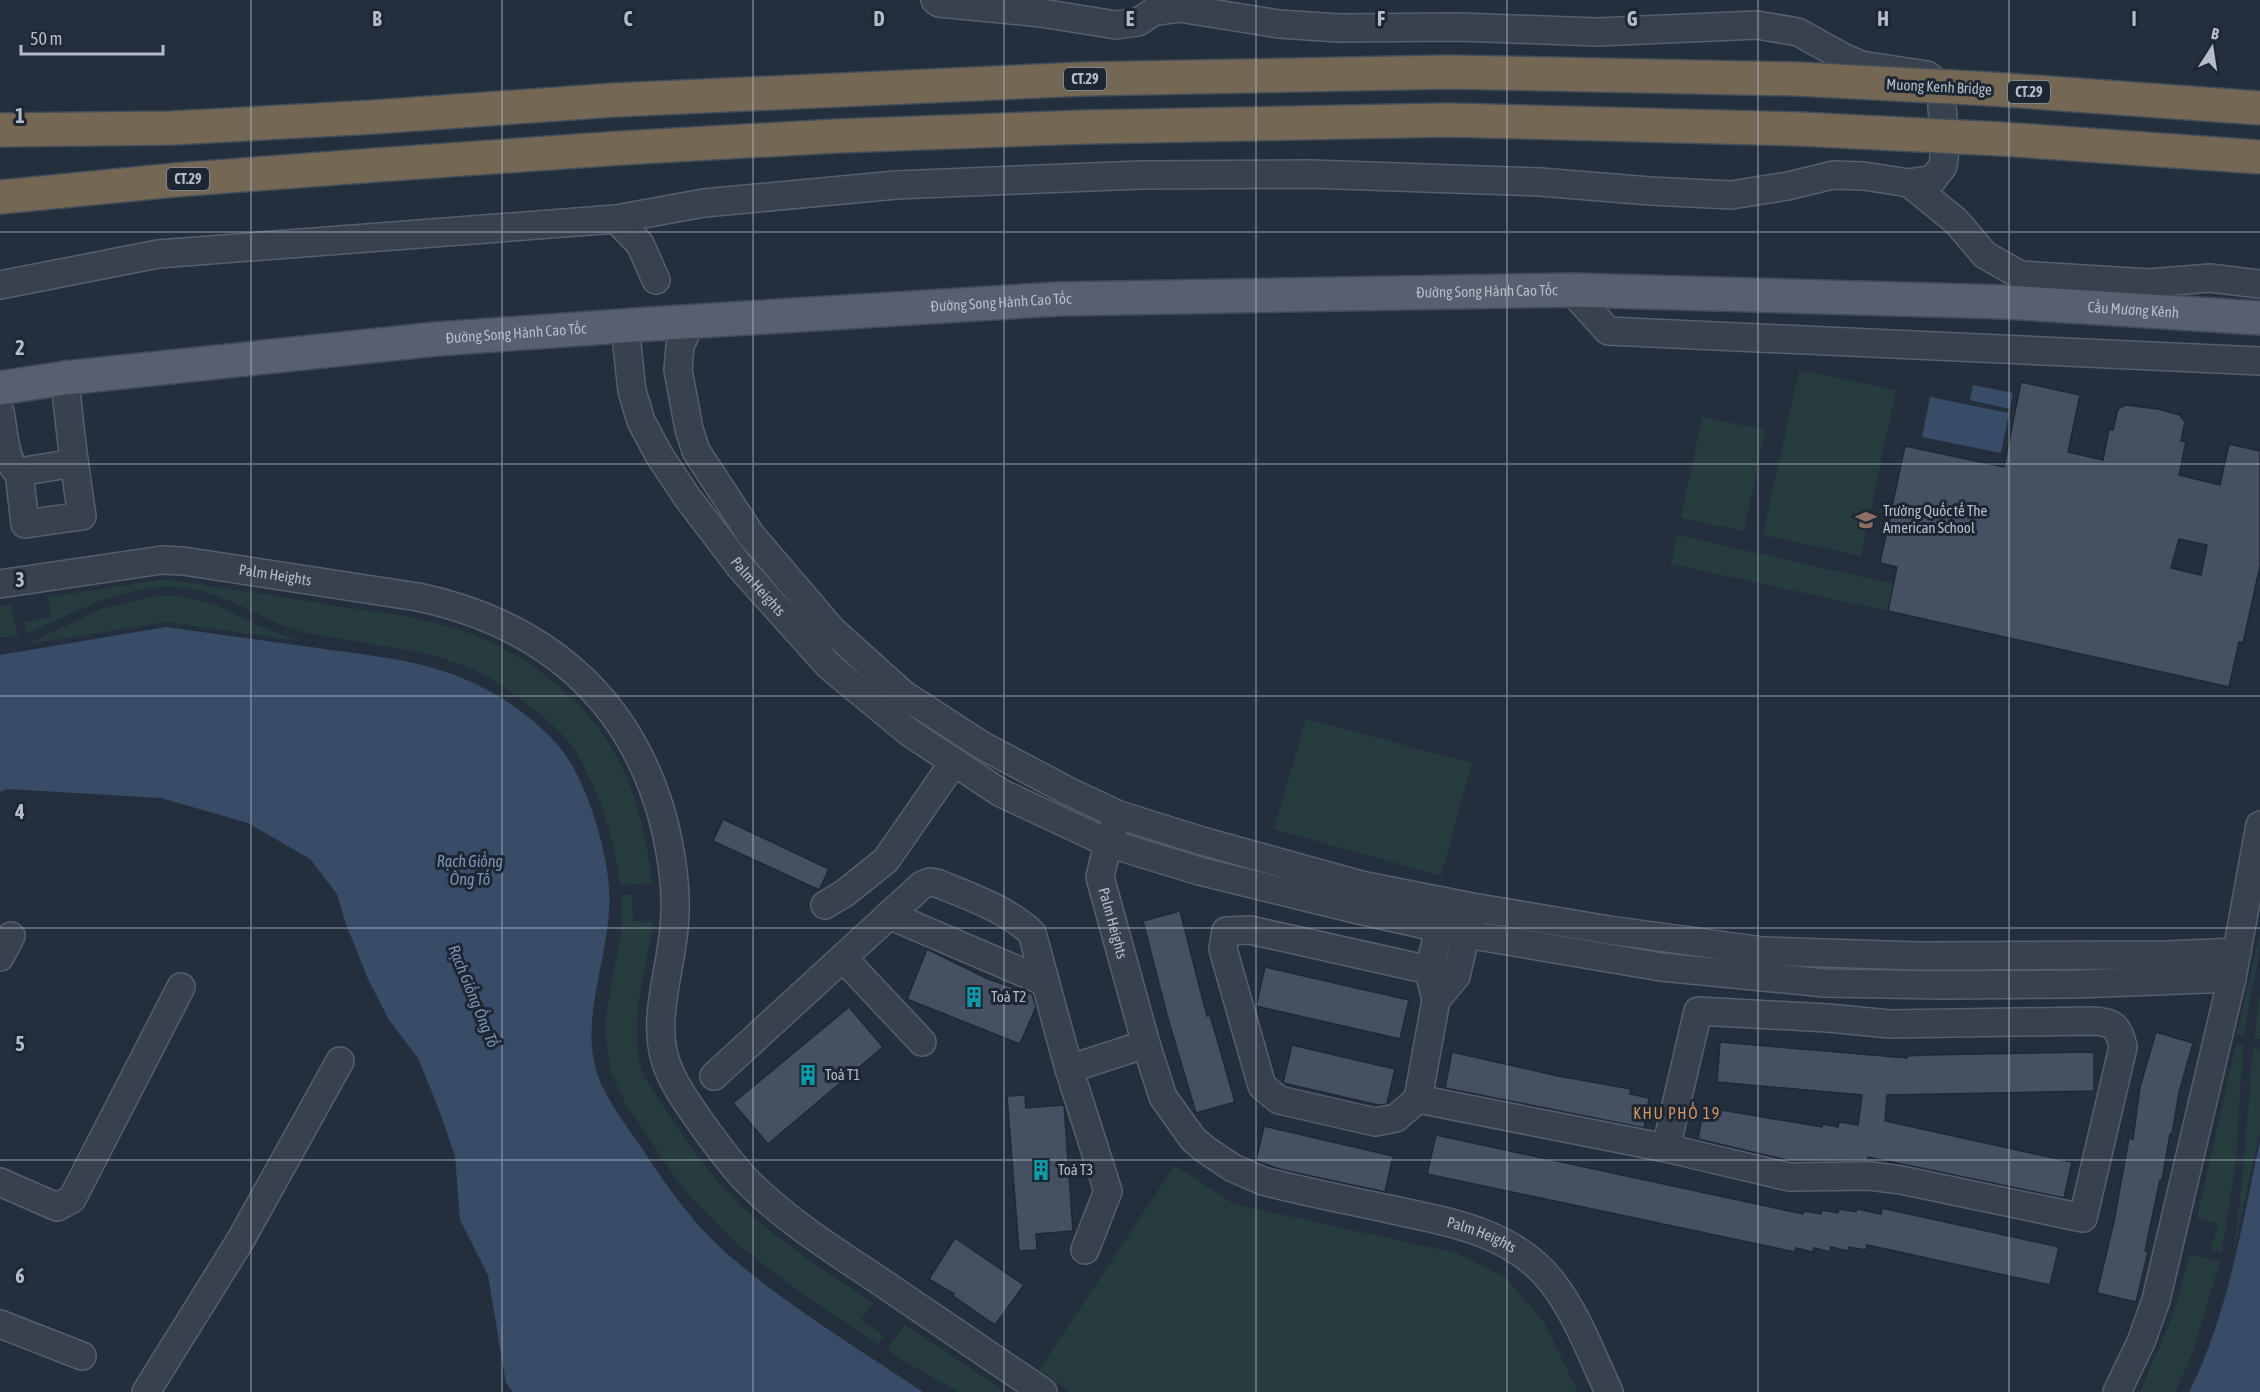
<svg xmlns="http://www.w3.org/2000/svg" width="2260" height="1392" font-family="'Asap Condensed',sans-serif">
	<rect width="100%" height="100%" fill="#242f3e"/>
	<g fill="#263c3f">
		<polygon points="1799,370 1896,390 1861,556 1763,535"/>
		<polygon points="1702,417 1765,430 1744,531 1681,518"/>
		<polygon points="1677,535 1894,584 1888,611 1671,564"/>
		<path d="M 160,580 L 177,581 C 232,589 287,598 343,607 C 378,612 415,616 450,627 C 510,644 571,686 606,739 C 634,781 647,834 652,884 L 620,885 C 615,845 606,810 587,773 C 582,762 577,751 569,742 C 555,726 538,712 521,700 C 501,684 479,670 454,662 C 408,647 360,643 312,634 C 279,628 251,609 220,597 C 151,569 88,606 26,634 L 24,622 L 52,617 L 48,597 Z"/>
		<polygon points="156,596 177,596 214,604 257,625 299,641 166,622 24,645 104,608"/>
		<polygon points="11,604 18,636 0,638 0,606"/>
		<polygon points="1306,719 1472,763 1441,876 1274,829"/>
		<path d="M 621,895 L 632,895 L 633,921 L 653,922 C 647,971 624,1031 645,1078 C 675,1124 706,1175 748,1212 C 786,1246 830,1274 873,1303 L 861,1320 L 884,1336 L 878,1344 L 789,1284 L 737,1244 L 681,1186 L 624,1101 L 611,1072 L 606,1036 L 606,1017 L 621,931 Z"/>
		<path d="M 2260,932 C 2260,967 2248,1001 2244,1036 L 2237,1034 Z"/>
		<polygon points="2260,993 2260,1039 2254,1038"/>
		<polygon points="2236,1044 2243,1045 2236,1159 2222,1252 2211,1250 2218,1223 2197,1218"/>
		<polygon points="2253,1047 2260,1049 2260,1131 2233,1255 2243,1175"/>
		<polygon points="1175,1165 1234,1204 1456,1253 1505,1277 1544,1322 1578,1392 1071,1392 1039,1370"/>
		<polygon points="2190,1254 2220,1261 2193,1351 2175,1392 2140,1392 2174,1312"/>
		<polygon points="905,1325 1005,1392 960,1392 924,1373 887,1350"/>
	</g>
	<g fill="#394c67">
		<polygon points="1973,385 2013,393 2010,409 1970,400"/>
		<polygon points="1930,397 2009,413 2001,453 1922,437"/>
		<path d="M 166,627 C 217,634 267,641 318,648 C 356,654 396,657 433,668 C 480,681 530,711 561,749 C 587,782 606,847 609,887 C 614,948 577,1018 598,1076 C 607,1100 624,1123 639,1144 C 666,1185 694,1226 732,1258 C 791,1308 859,1349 923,1392 L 513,1392 L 506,1383 L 488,1275 L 460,1220 L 455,1156 L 438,1107 L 418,1058 L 389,1020 L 368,979 L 346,924 L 337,894 L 310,859 L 248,823 L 161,798 L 7,789 L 0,792 L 0,655 Z"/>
		<path d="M 2260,1141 L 2260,1392 L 2189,1392 C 2228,1316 2242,1224 2260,1141 Z"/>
	</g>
	<g fill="#455162" stroke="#1f2835" stroke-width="1.5" fill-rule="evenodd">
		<path d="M 2021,382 L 2080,395 L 2068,452 L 2103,460 L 2109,429 L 2113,430 L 2118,409 L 2125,405 L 2158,409 L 2180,415 L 2185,422 L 2181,441 L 2186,442 L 2179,475 L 2220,485 L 2229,444 L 2260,451 L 2260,566 L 2243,643 L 2239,642 L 2229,687 L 1888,611 L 1897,567 L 1880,563 L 1905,446 L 2004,467 ZM 2179,539 L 2207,545 L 2201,575 L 2171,568 Z"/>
		<polygon points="723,819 829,869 819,890 713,841"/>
		<polygon points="1180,911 1207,1016 1210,1015 1235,1102 1196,1113 1168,1019 1143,921"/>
		<polygon points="927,949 988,979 1032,994 1036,1007 1020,1044 907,999"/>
		<polygon points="1265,967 1409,1000 1400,1039 1256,1006"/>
		<polygon points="849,1007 883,1047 768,1144 733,1103"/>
		<polygon points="2156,1032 2193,1043 2179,1093 2172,1134 2170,1134 2162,1180 2160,1180 2145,1251 2148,1252 2136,1302 2097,1293 2114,1221 2129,1138 2133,1139 2140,1087"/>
		<polygon points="1720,1042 1907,1058 1907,1056 1924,1055 2094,1052 2094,1091 1887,1095 1885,1121 2072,1162 2064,1198 1868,1157 1868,1160 1791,1161 1698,1139 1704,1107 1822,1127 1823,1124 1838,1127 1839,1122 1858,1125 1862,1095 1717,1082"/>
		<polygon points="1292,1045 1395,1069 1387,1104 1378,1105 1283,1083"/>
		<polygon points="1452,1052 1558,1076 1631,1089 1630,1094 1649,1098 1644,1128 1445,1088"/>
		<polygon points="1025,1095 1026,1108 1064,1105 1073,1231 1036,1234 1037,1250 1019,1251 1007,1096"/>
		<polygon points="1264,1126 1393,1156 1385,1192 1283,1170 1256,1161"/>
		<polygon points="1436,1135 1803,1214 1804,1211 1821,1214 1822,1210 1838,1213 1839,1209 1856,1212 1857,1209 1881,1214 1882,1208 2059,1247 2050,1285 1867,1245 1866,1250 1849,1247 1848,1251 1831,1247 1830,1252 1814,1248 1813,1252 1796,1248 1795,1252 1427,1174"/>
		<polygon points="955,1238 1024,1285 995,1325 953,1296 954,1294 929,1279"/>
	</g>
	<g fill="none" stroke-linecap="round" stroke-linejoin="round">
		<defs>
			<g id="minor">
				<polyline points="1909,183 1956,221 1985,255 2020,275 2149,283 2210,278 2260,284"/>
				<polyline points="616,219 640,244 656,280"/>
				<polyline points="0,285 158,254 616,219 704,203 896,185 1141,175 1311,174 1540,182 1650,191 1731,195 1788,186 1833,175 1864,176 1909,183 1933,179 1943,166 1945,148 1941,92 1935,81 1927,75 1861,65 1843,57 1798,32 1757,25 1597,32 1459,27 1339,28 1279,24 1179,8 1153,12 1138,22 1116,25 1041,13 939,3 935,0"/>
				<polyline points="1571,290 1608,331 2260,361"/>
				<polyline points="691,322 680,346 678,370 689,429 696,451 751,535 832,630 903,694 983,746 1068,791 1119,815 1202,841 1361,885 1472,907 1609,930 1763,951 1919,956 2167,955 2237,952"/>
				<path id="s1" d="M 625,326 L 632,391 L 641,421 L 659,455 L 687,497 L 741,568 L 829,666 L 910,733 L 1001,793 L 1108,843 L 1199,871 L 1354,909 L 1466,934 L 1661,967 L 1825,983 L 1944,985 L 2078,984 L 2232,978"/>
				<path d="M 65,378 C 69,424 75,470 82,516 L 25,524 L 19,472 L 74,463"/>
				<path d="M 0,412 C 3,426 5,466 19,472"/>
				<path id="s2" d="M 0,584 L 162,560 L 183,561 L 418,597 C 541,623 629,695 663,819 C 672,855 678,891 674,928 C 670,977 648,1029 671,1075 C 680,1094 692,1110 704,1127 C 718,1146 732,1166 749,1183 C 790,1224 840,1254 887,1286 C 939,1321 991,1357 1043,1392"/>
				<path id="s3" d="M 1114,827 L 1108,843 L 1100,877 L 1146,1044 L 1163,1097 L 1193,1139 L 1206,1150 L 1233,1168 L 1263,1181 C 1305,1192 1347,1200 1389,1209 C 1448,1222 1512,1231 1552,1282 C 1577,1314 1592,1356 1609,1392"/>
				<polyline points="825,905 845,893 886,860 954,762"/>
				<polyline points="1443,912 1429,971 1436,1000 1456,976 1470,917"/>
				<polyline points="889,915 1045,982"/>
				<polyline points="0,957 11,936"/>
				<polyline points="843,958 922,1042"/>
				<polyline points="1436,1000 1418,1099 1396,1118 1375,1122 1279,1100 1262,1086 1223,949 1226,931 1250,930 1456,976"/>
				<polyline points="1069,1069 1146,1044"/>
				<path d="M 714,1076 L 922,885 L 930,882 L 937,883 C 970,897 1005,908 1032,933 L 1069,1069 L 1108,1191 L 1085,1250"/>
				<path d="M 1418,1099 L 1666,1148 L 1789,1177 L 1870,1176 L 1901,1180 L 2083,1218 L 2123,1047 C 2118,1025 2113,1022 2091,1021 L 1890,1024 L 1828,1018 L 1698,1011 L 1666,1148"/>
				<polyline points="0,1182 57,1207 72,1199 181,987"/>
				<polyline points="0,1324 82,1356"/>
				<polyline points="146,1392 240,1241 340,1061"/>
				<polyline points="2117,1392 2141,1342 2156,1300 2232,978 2260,825"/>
			</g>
			<g id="major">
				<path id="s4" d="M 0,388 L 65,378 L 437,339 L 650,324 L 1058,299 L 1571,290 L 2006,302 L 2260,318"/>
			</g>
			<g id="highway">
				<polyline points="0,130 172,128 374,117 615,100 1084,79 1449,72 1798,79"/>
				<polyline points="0,197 175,180 377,165 621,148 837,136 1086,127 1448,120 1799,129"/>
			</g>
		</defs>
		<use href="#minor" stroke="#565f6c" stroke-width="30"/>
		<use href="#major" stroke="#414a57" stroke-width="36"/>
		<use href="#highway" stroke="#434c59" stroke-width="36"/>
		<use href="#minor" stroke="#38414e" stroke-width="27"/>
		<use href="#major" stroke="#56606e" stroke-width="33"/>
		<use href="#highway" stroke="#746855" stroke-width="33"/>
		<defs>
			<g id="highway-bridge">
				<polyline points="1798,79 1991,89 2260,108"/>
				<polyline points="1799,129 2001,139 2260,157"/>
			</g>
		</defs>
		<use href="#highway-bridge" stroke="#434c59" stroke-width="36" stroke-linecap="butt"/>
		<use href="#highway-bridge" stroke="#746855" stroke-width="33"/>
	</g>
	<path fill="none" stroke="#b4bcc9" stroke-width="1.5" stroke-opacity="0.55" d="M 251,0 L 251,1392M 502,0 L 502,1392M 753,0 L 753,1392M 1004,0 L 1004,1392M 1256,0 L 1256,1392M 1507,0 L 1507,1392M 1758,0 L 1758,1392M 2009,0 L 2009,1392M 0,232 L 2260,232M 0,464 L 2260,464M 0,696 L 2260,696M 0,928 L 2260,928M 0,1160 L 2260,1160"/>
	<defs>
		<symbol id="school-bare" viewBox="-9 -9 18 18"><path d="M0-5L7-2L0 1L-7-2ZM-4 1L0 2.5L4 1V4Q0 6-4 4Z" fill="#8d6e63" stroke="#1d2633" stroke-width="2.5" paint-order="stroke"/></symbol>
		<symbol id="building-bare" viewBox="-9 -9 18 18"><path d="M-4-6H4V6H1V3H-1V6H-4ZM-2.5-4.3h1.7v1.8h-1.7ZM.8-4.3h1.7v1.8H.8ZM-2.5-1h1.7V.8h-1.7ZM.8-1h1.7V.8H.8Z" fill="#0f9aa8" stroke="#1d2633" stroke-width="2.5" paint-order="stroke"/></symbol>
	</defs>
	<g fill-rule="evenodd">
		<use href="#school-bare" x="1851" y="505" width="30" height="30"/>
		<use href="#building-bare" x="959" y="982" width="30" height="30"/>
		<use href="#building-bare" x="793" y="1060" width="30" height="30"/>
		<use href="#building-bare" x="1026" y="1155" width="30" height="30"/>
	</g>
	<g text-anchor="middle" stroke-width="6" stroke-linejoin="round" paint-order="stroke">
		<g fill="#1d2633" stroke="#878f9c" stroke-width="1.5">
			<rect x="1064" y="68" width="42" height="22" rx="4.5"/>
			<rect x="2008" y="81" width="42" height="22" rx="4.5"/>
			<rect x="167" y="168" width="42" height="22" rx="4.5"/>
		</g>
		<g font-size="14" font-weight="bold" fill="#b4bcc9">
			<text x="1085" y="84">CT.29</text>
			<text x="2029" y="97">CT.29</text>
			<text x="188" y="184">CT.29</text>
		</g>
		<g font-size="15" fill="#b4bcc9" stroke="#1d2633">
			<text transform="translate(1939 87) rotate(3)" y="5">Muong Kenh Bridge</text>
			<text dy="5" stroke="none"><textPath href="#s4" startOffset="1491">Đường Song Hành Cao Tốc</textPath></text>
			<text dy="5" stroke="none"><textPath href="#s4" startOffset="1005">Đường Song Hành Cao Tốc</textPath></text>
			<text dy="5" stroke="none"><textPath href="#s4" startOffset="2138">Cầu Mương Kênh</textPath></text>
			<text dy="5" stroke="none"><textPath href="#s4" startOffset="519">Đường Song Hành Cao Tốc</textPath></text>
			<text dy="5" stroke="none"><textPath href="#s2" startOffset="278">Palm Heights</textPath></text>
			<text dy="5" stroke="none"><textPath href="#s1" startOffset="300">Palm Heights</textPath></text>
			<text dy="5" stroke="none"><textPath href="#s3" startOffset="100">Palm Heights</textPath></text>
			<text dy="5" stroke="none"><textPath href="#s3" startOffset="640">Palm Heights</textPath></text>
		</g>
		<g font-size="15" fill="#b4bcc9" stroke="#1d2633" text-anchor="start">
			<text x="1883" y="516">Trường Quốc tế The<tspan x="1883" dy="17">American School</tspan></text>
			<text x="991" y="1002">Toà T2</text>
			<text x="825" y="1080">Toà T1</text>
			<text x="1058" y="1175">Toà T3</text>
		</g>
		<g font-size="16" font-style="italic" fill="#7c92b1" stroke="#1d2633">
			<text x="470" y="867">Rạch Giồng<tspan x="470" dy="18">Ông Tố</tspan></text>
			<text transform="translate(474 996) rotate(68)" y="6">Rạch Giống Ống Tố</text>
		</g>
		<g font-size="16" letter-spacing="1.5" fill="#d59563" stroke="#1d2633">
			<text x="1677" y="1119">KHU PHỐ 19</text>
		</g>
	</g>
	<g font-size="20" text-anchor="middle" font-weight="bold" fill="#b4bcc9" stroke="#1d2633" stroke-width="6" stroke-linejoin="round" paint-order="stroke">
		<text x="377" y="26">B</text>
		<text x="628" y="26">C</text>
		<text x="879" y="26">D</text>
		<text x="1130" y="26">E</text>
		<text x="1381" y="26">F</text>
		<text x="1632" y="26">G</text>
		<text x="1883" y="26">H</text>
		<text x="2134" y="26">I</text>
		<text x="20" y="123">1</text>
		<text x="20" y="355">2</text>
		<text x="20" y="587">3</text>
		<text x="20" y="819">4</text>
		<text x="20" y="1051">5</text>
		<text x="20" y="1283">6</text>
	</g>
	<g transform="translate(2212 48) rotate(12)" stroke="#1d2633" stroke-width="4.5" paint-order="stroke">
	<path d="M0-4.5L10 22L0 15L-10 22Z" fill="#b4bcc9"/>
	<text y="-9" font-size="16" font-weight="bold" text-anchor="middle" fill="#b4bcc9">B</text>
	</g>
	<path d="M21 45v9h142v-9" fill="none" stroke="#b4bcc9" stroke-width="3"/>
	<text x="30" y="45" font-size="18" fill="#b4bcc9" stroke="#1d2633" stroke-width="4.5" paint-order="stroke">50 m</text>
</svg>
